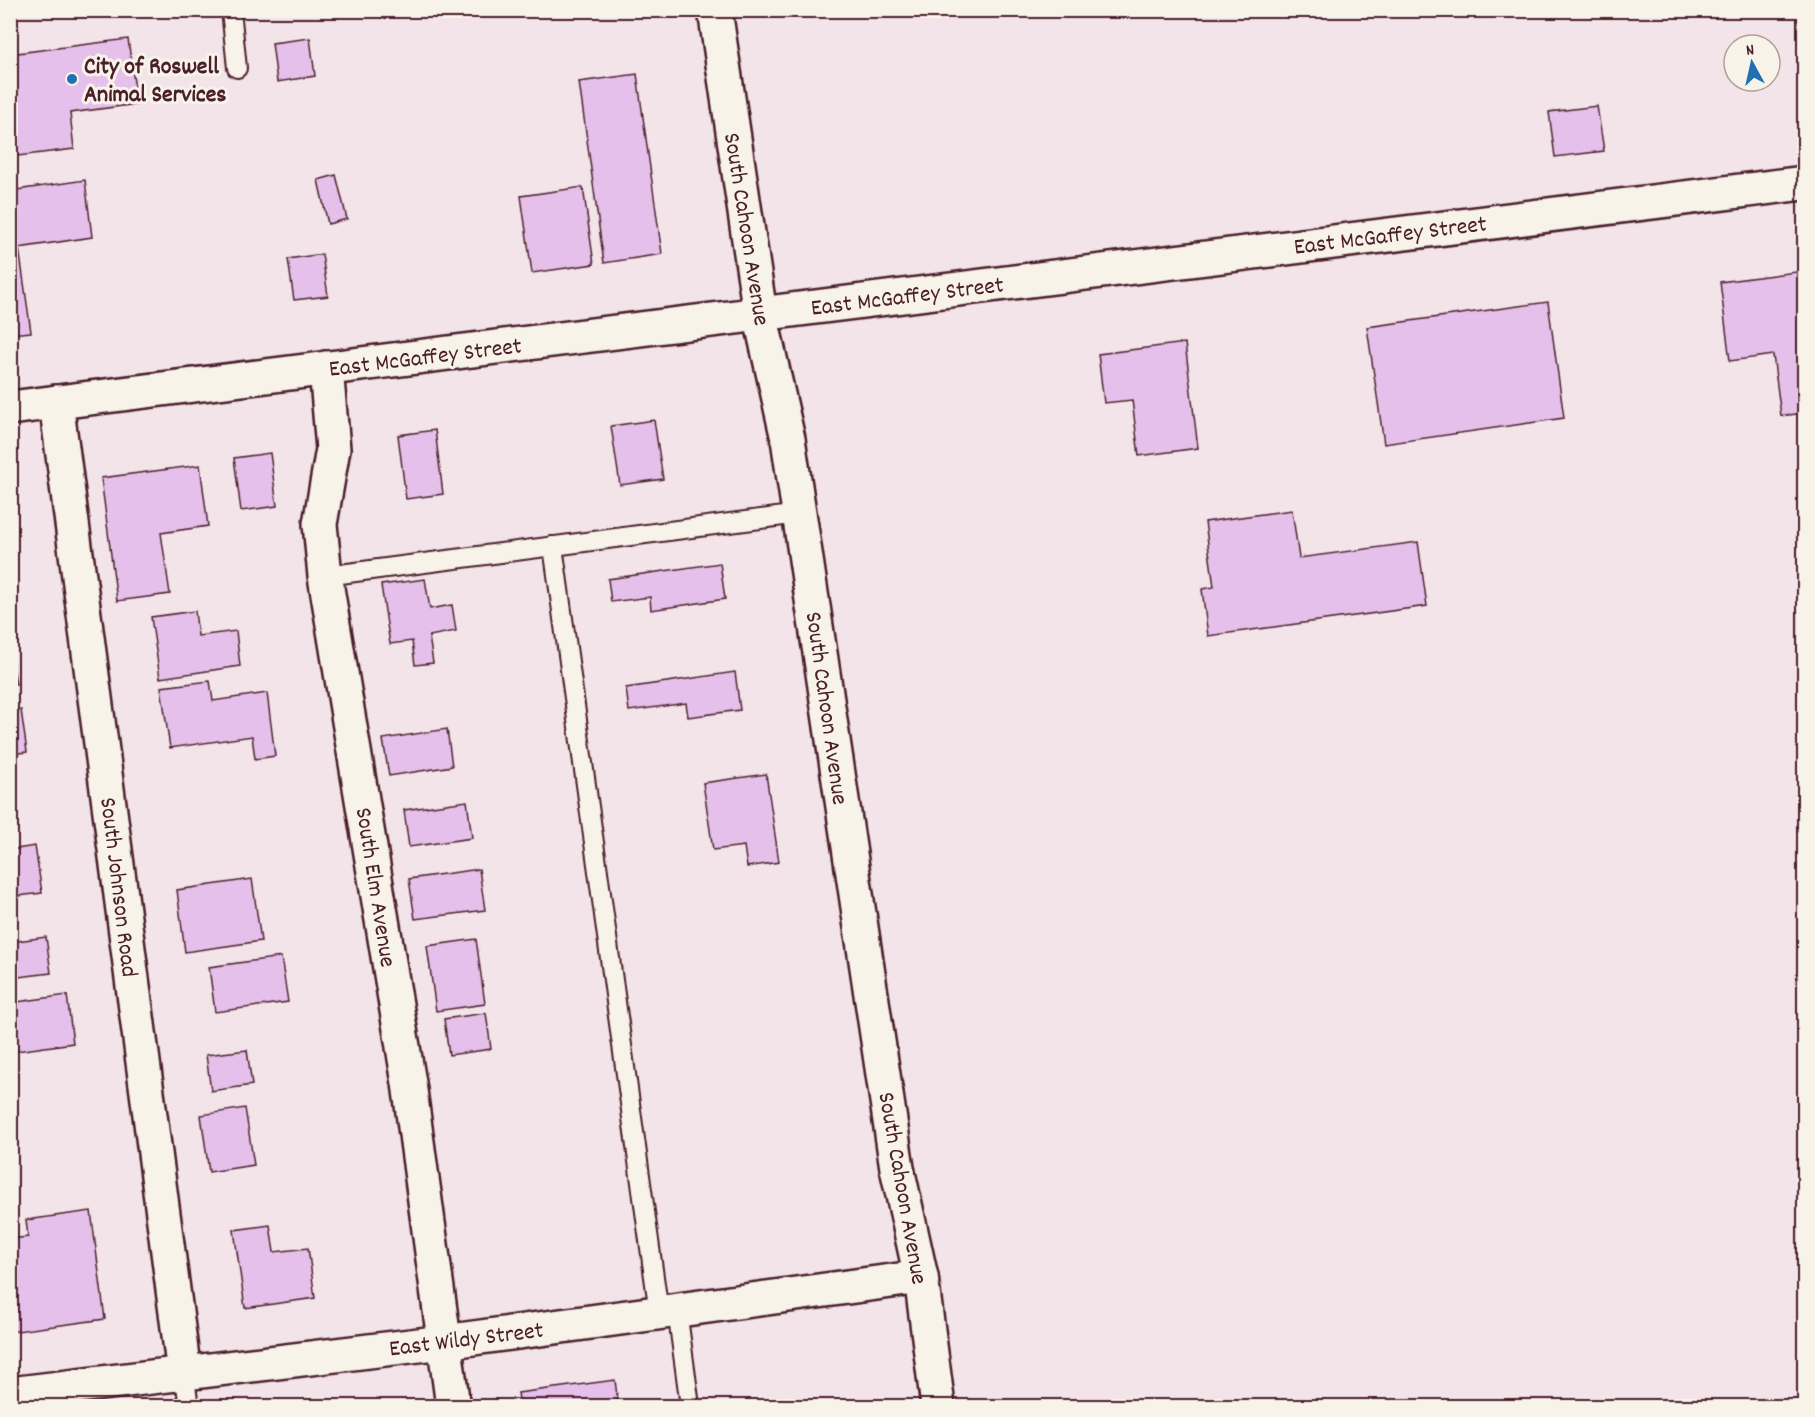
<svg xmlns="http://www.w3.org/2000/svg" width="1815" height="1417" font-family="Dekko,sans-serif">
	<rect width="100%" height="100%" fill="#f2e4e9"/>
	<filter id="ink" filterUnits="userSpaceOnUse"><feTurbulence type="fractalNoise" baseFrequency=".0167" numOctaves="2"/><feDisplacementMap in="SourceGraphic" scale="12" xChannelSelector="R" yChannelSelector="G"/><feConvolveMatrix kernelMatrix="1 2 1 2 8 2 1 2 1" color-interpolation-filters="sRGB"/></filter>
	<g filter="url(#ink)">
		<g fill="#e5c0ea" stroke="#4a1f2b" stroke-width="1.5">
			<polygon points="310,38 315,76 277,82 272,43"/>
			<polygon points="128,39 137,104 70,113 74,149 10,157 10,54"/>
			<polygon points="637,74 662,254 604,263 579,82"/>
			<polygon points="1597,106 1604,151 1555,157 1549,112"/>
			<polygon points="336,175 347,219 328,224 318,180"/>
			<polygon points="85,180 92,237 19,248 31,332 10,334 10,191"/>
			<polygon points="583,187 594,264 532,273 521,196"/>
			<polygon points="322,254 328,296 294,300 288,259"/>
			<polygon points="1804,271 1804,413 1781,416 1773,355 1730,361 1720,282"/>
			<polygon points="1548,302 1564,418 1384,444 1367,327"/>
			<polygon points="1185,343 1198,448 1139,456 1132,400 1104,403 1098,354"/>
			<polygon points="654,420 663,479 620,485 611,426"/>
			<polygon points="435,430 443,494 406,499 398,435"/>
			<polygon points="270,453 277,506 241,511 234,458"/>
			<polygon points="200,465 208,526 161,533 170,594 117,601 101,478"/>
			<polygon points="1292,510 1299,558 1418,542 1427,606 1208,636 1202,589 1214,587 1205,522"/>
			<polygon points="720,563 725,599 651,610 650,597 611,602 608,579"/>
			<polygon points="425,579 430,609 452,605 456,631 429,636 433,663 415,665 412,641 390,644 381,585"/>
			<polygon points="195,611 198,636 236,631 240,666 160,678 151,617"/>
			<polygon points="10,646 16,684 10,684"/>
			<polygon points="735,672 740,710 688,717 686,703 629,711 626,688"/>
			<polygon points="210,681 213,701 267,693 275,756 255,759 252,736 170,748 161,687"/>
			<polygon points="21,710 27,752 10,754 10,711"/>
			<polygon points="447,729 452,766 389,776 383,739"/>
			<polygon points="766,774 779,862 747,867 744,846 713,850 703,783"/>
			<polygon points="467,801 472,838 409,847 404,810"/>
			<polygon points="35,846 42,893 10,897 10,850"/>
			<polygon points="479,869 485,910 415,919 409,879"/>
			<polygon points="252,879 261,941 185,952 177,890"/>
			<polygon points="46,937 51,973 10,978 10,942"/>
			<polygon points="476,939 485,1004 436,1011 427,946"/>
			<polygon points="281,957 288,1002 215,1012 209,967"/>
			<polygon points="67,995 73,1043 10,1052 10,1003"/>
			<polygon points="486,1013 491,1049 449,1055 444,1019"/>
			<polygon points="247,1050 252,1085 211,1091 206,1055"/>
			<polygon points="245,1108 254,1165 209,1172 201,1115"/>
			<polygon points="91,1211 105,1319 10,1332 10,1239 28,1237 26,1220"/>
			<polygon points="270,1225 274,1252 308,1248 315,1298 245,1308 234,1230"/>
			<polygon points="615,1380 618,1404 600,1406 520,1406 518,1393"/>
		</g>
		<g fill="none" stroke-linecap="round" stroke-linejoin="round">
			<defs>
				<g id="service">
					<polyline points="231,10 237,68"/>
					<polyline points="553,546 659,1313"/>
					<polyline points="325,576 799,514"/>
					<polyline points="677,1310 690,1406"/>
					<polyline points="184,1373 189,1406"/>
				</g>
				<g id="minor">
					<polyline points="715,10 760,314 788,439 897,1168 921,1277 938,1406"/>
					<polyline points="326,368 333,449 320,524 325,576 409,1083 453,1406"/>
					<polyline points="56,402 184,1373"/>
					<polyline points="10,1394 444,1342 921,1277"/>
				</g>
				<polyline id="secondary" points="10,408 1804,183"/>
			</defs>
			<use href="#service" stroke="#4a1f2b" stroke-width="22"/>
			<use href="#minor" stroke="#4a1f2b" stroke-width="38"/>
			<use href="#secondary" stroke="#4a1f2b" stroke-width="38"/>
			<use href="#service" stroke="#f7f3e8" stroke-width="18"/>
			<use href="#minor" stroke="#f7f3e8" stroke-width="33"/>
			<use href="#secondary" stroke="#f7f3e8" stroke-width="33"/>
		</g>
	</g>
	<circle fill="#1f6fb2" stroke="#f7f3e8" stroke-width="2" cx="72" cy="79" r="6"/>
	<g text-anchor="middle" stroke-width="6" stroke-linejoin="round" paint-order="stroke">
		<g font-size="24" font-weight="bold" fill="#4a1f2b" stroke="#f7f3e8" text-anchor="start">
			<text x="84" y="73">City of Roswell<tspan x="84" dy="28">Animal Services</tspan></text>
		</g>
		<g font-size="24" fill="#4a1f2b" stroke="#f7f3e8">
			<text transform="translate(748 229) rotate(81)" y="8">South Cahoon Avenue</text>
			<text transform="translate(1390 234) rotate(-7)" y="8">East McGaffey Street</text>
			<text transform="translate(907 295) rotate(-7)" y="8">East McGaffey Street</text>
			<text transform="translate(425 356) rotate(-7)" y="8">East McGaffey Street</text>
			<text transform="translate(828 708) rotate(82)" y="8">South Cahoon Avenue</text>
			<text transform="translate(120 887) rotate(83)" y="8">South Johnson Road</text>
			<text transform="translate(377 887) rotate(81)" y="8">South Elm Avenue</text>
			<text transform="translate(904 1188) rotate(80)" y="8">South Cahoon Avenue</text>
			<text transform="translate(466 1338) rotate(-7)" y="8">East Wildy Street</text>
		</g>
	</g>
	<rect width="1815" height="1417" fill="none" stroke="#f7f3e8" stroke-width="36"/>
	<rect x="18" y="18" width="1779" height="1381" fill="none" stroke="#4a1f2b" stroke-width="2" filter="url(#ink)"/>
	<g transform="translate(1752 63) rotate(352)"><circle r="28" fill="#f7f3e8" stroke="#b29e9c" stroke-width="1.5"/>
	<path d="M0-4.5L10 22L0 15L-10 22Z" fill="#1f6fb2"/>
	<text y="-9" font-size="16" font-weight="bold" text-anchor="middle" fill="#4a1f2b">N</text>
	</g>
</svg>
